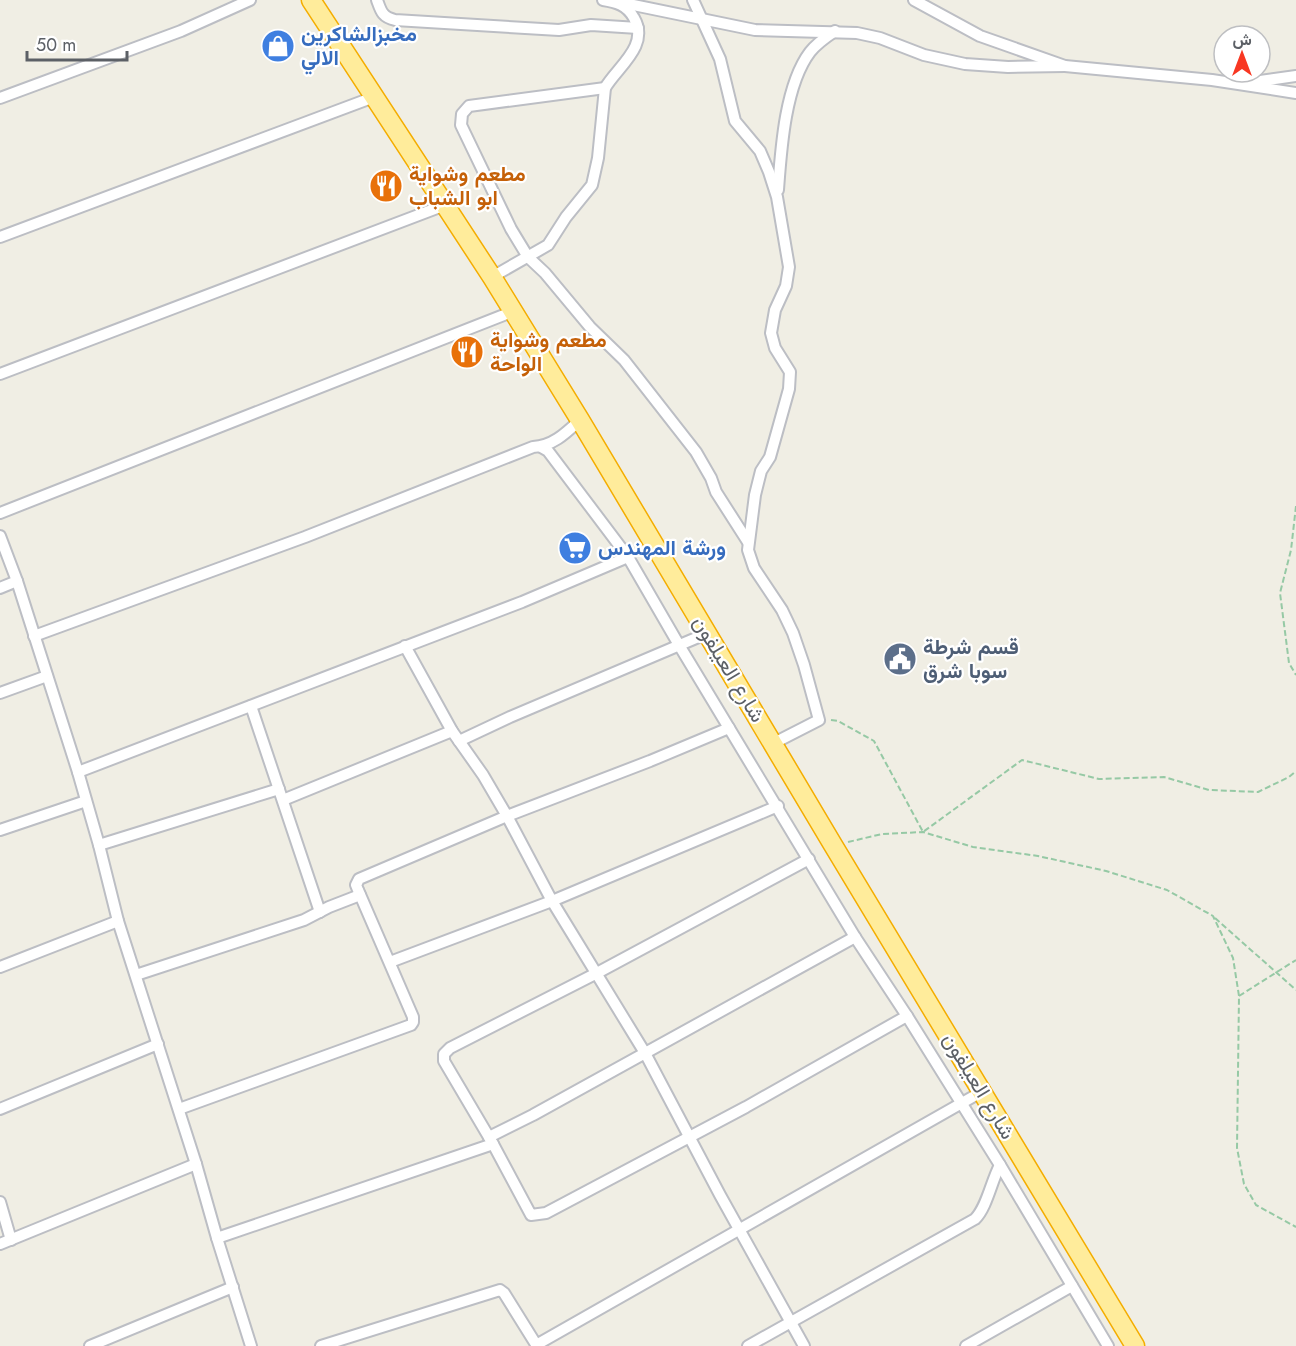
<svg xmlns="http://www.w3.org/2000/svg" width="1296" height="1346" font-family="Jost,Vazirmatn,sans-serif">
	<rect width="100%" height="100%" fill="#f0eee4"/>
	<g fill="none" stroke-linecap="round" stroke-linejoin="round">
		<defs>
			<g id="minor">
				<path d="M 377,0 C 381,11 382,17 395,20 L 559,30 L 591,25 L 638,28"/>
				<polyline points="693,0 720,59 735,121 760,151 769,172 777,197 789,267 786,286 775,310 771,333 775,348 790,372 789,389 770,457 761,471 755,495 748,550 754,568 782,610 793,633 804,665 819,720 774,743"/>
				<polyline points="914,0 980,36 1065,66 1212,80 1296,93"/>
				<polyline points="619,2 755,30 857,33 880,38 924,55 965,64 1008,67 1065,66"/>
				<polyline points="1253,82 1296,76"/>
				<polyline points="605,88 469,106 462,114 461,125 511,229 528,257 545,273 590,327 624,360 696,452 711,478 716,492 748,542"/>
				<polyline points="0,98 181,31 250,0"/>
				<path d="M 778,190 C 781,149 785,85 810,52 C 817,43 826,37 835,31"/>
				<polyline points="0,237 374,97"/>
				<path d="M 492,277 L 548,245 L 566,217 L 592,185 L 598,158 L 605,88 C 617,67 650,46 634,18 C 627,5 616,2 603,0"/>
				<polyline points="0,374 445,205"/>
				<polyline points="541,447 548,451 628,557 679,645 855,937 907,1016 1000,1165 1108,1346"/>
				<polyline points="0,513 514,311"/>
				<polyline points="0,536 17,581 78,772 99,845 118,921 196,1164 217,1238 251,1346"/>
				<polyline points="0,588 17,581"/>
				<path d="M 34,636 L 305,537 L 533,447 C 553,446 566,433 580,420"/>
				<polyline points="405,646 452,731 483,775 507,816 552,901 645,1053 720,1195 804,1346"/>
				<polyline points="0,693 47,676"/>
				<polyline points="251,706 320,912"/>
				<polyline points="459,741 510,717 708,633"/>
				<polyline points="78,772 522,602 628,557"/>
				<polyline points="283,800 452,731"/>
				<polyline points="0,830 86,801"/>
				<polyline points="99,845 279,789"/>
				<polyline points="809,859 597,973 450,1048 444,1054 444,1061 493,1144 531,1215 546,1213 746,1107 907,1016"/>
				<polyline points="390,962 552,901 778,806"/>
				<polyline points="0,967 118,921"/>
				<polyline points="136,975 304,920 329,907 360,895"/>
				<polyline points="0,1109 158,1044"/>
				<polyline points="179,1109 411,1025 413,1022 413,1017 358,890 356,885 359,879 507,816 650,761 729,728"/>
				<polyline points="489,1137 533,1115 855,937"/>
				<polyline points="0,1202 11,1240"/>
				<polyline points="217,1238 493,1144"/>
				<polyline points="0,1244 196,1164"/>
				<polyline points="536,1345 983,1091"/>
				<polyline points="90,1346 233,1287"/>
				<polyline points="321,1346 500,1290 504,1293 537,1346"/>
				<path d="M 748,1346 L 975,1219 C 987,1207 991,1182 1000,1165"/>
				<polyline points="966,1346 1072,1286"/>
			</g>
			<polyline id="trunk" points="311,0 492,277 580,420 833,845 1135,1346"/>
		</defs>
		<use href="#minor" stroke="#bcbec4" stroke-width="14"/>
		<use href="#trunk" stroke="#f4ad00" stroke-width="21"/>
		<g stroke="#96c9a5" stroke-width="2" stroke-dasharray="6 3" stroke-linecap="butt">
			<polyline points="1296,506 1291,550 1280,593 1289,663 1296,675"/>
			<polyline points="831,720 838,721 874,741 923,832 1022,760 1099,779 1164,777 1209,790 1258,792 1289,777 1296,771"/>
			<polyline points="848,842 882,834 923,832 973,847 1038,856 1106,871 1167,890 1213,916 1233,958 1239,996 1237,1148 1244,1184 1256,1205 1296,1227"/>
			<polyline points="1215,918 1296,990"/>
			<polyline points="1239,996 1296,960"/>
		</g>
		<use href="#minor" stroke="#fff" stroke-width="10"/>
		<use href="#trunk" stroke="#ffec9b" stroke-width="18"/>
	</g>
	<defs>
		<symbol id="shop-disc" viewBox="-11 -11 22 22"><circle r="9.5" fill="#3f7fe0" stroke="#fff"/><path d="M-5-2.5h2.3a2.7 3.5 0 0 1 5.4 0H5L5.5 6h-11ZM-1.5-2.5h3a1.5 2.3 0 0 0-3 0Z" fill="#fff"/></symbol>
		<symbol id="restaurant-disc" viewBox="-11 -11 22 22"><circle r="9.5" fill="#e8710a" stroke="#fff"/><path d="M-5-6h1v4h1v-4h1v4h1v-4h1v5L-1.5 .5V6h-2V.5L-5-1ZM5-6V6H3V1.5H1.5Q1.5-4 5-6Z" fill="#fff"/></symbol>
		<symbol id="supermarket-disc" viewBox="-11 -11 22 22"><circle r="9.5" fill="#3f7fe0" stroke="#fff"/><path d="M-6-5.5h2.5l.6 2H6L4.5 2H-2.5L-4.4-4H-6ZM-1.5 3.2a1.3 1.3 0 1 0 .1 0ZM3 3.2a1.3 1.3 0 1 0 .1 0Z" fill="#fff"/></symbol>
		<symbol id="civic-disc" viewBox="-11 -11 22 22"><circle r="9.5" fill="#5c6f8a" stroke="#fff"/><path d="M-.6-6.5H3V-4.5H.6V-3L4-1V1h2V6H-6V1h2V-1L-.6-3ZM-1.2 2.5V6h2.4V2.5Z" fill="#fff"/></symbol>
	</defs>
	<g fill-rule="evenodd">
		<use href="#shop-disc" x="259" y="27" width="38" height="38"/>
		<use href="#restaurant-disc" x="367" y="167" width="38" height="38"/>
		<use href="#restaurant-disc" x="448" y="333" width="38" height="38"/>
		<use href="#supermarket-disc" x="556" y="529" width="38" height="38"/>
		<use href="#civic-disc" x="881" y="640" width="38" height="38"/>
	</g>
	<g text-anchor="middle" stroke-width="4.5" stroke-linejoin="round" paint-order="stroke">
		<g font-size="21" font-weight="bold" fill="#366cbe" stroke="#fff" text-anchor="start">
			<text x="301" y="41">مخبزالشاكرين<tspan x="301" dy="24">الالي</tspan></text>
			<text x="598" y="555">ورشة المهندس</text>
		</g>
		<g font-size="21" font-weight="bold" fill="#c56008" stroke="#fff" text-anchor="start">
			<text x="409" y="181">مطعم وشواية<tspan x="409" dy="24">ابو الشباب</tspan></text>
			<text x="490" y="347">مطعم وشواية<tspan x="490" dy="24">الواحة</tspan></text>
		</g>
		<g font-size="21" font-weight="bold" fill="#4e5e75" stroke="#fff" text-anchor="start">
			<text x="923" y="654">قسم شرطة<tspan x="923" dy="24">سوبا شرق</tspan></text>
		</g>
		<g font-size="21" fill="#5c6066" stroke="#fff">
			<text transform="translate(729 669) rotate(59)" y="7">شارع العيلفون</text>
			<text transform="translate(979 1086) rotate(59)" y="7">شارع العيلفون</text>
		</g>
	</g>
	<g transform="translate(1242 54)"><circle r="28" fill="#ffffff" stroke="#bebfc2" stroke-width="1.5"/>
	<path d="M0-4.5L10 22L0 15L-10 22Z" fill="#f83722"/>
	<text y="-9" font-size="16" font-weight="bold" text-anchor="middle" fill="#5c6066">ش</text>
	</g>
	<path d="M27 51v9h100v-9" fill="none" stroke="#5c6066" stroke-width="3"/>
	<text x="36" y="51" font-size="18" fill="#5c6066" stroke="#ffffff" stroke-width="4.5" paint-order="stroke">50 m</text>
</svg>
